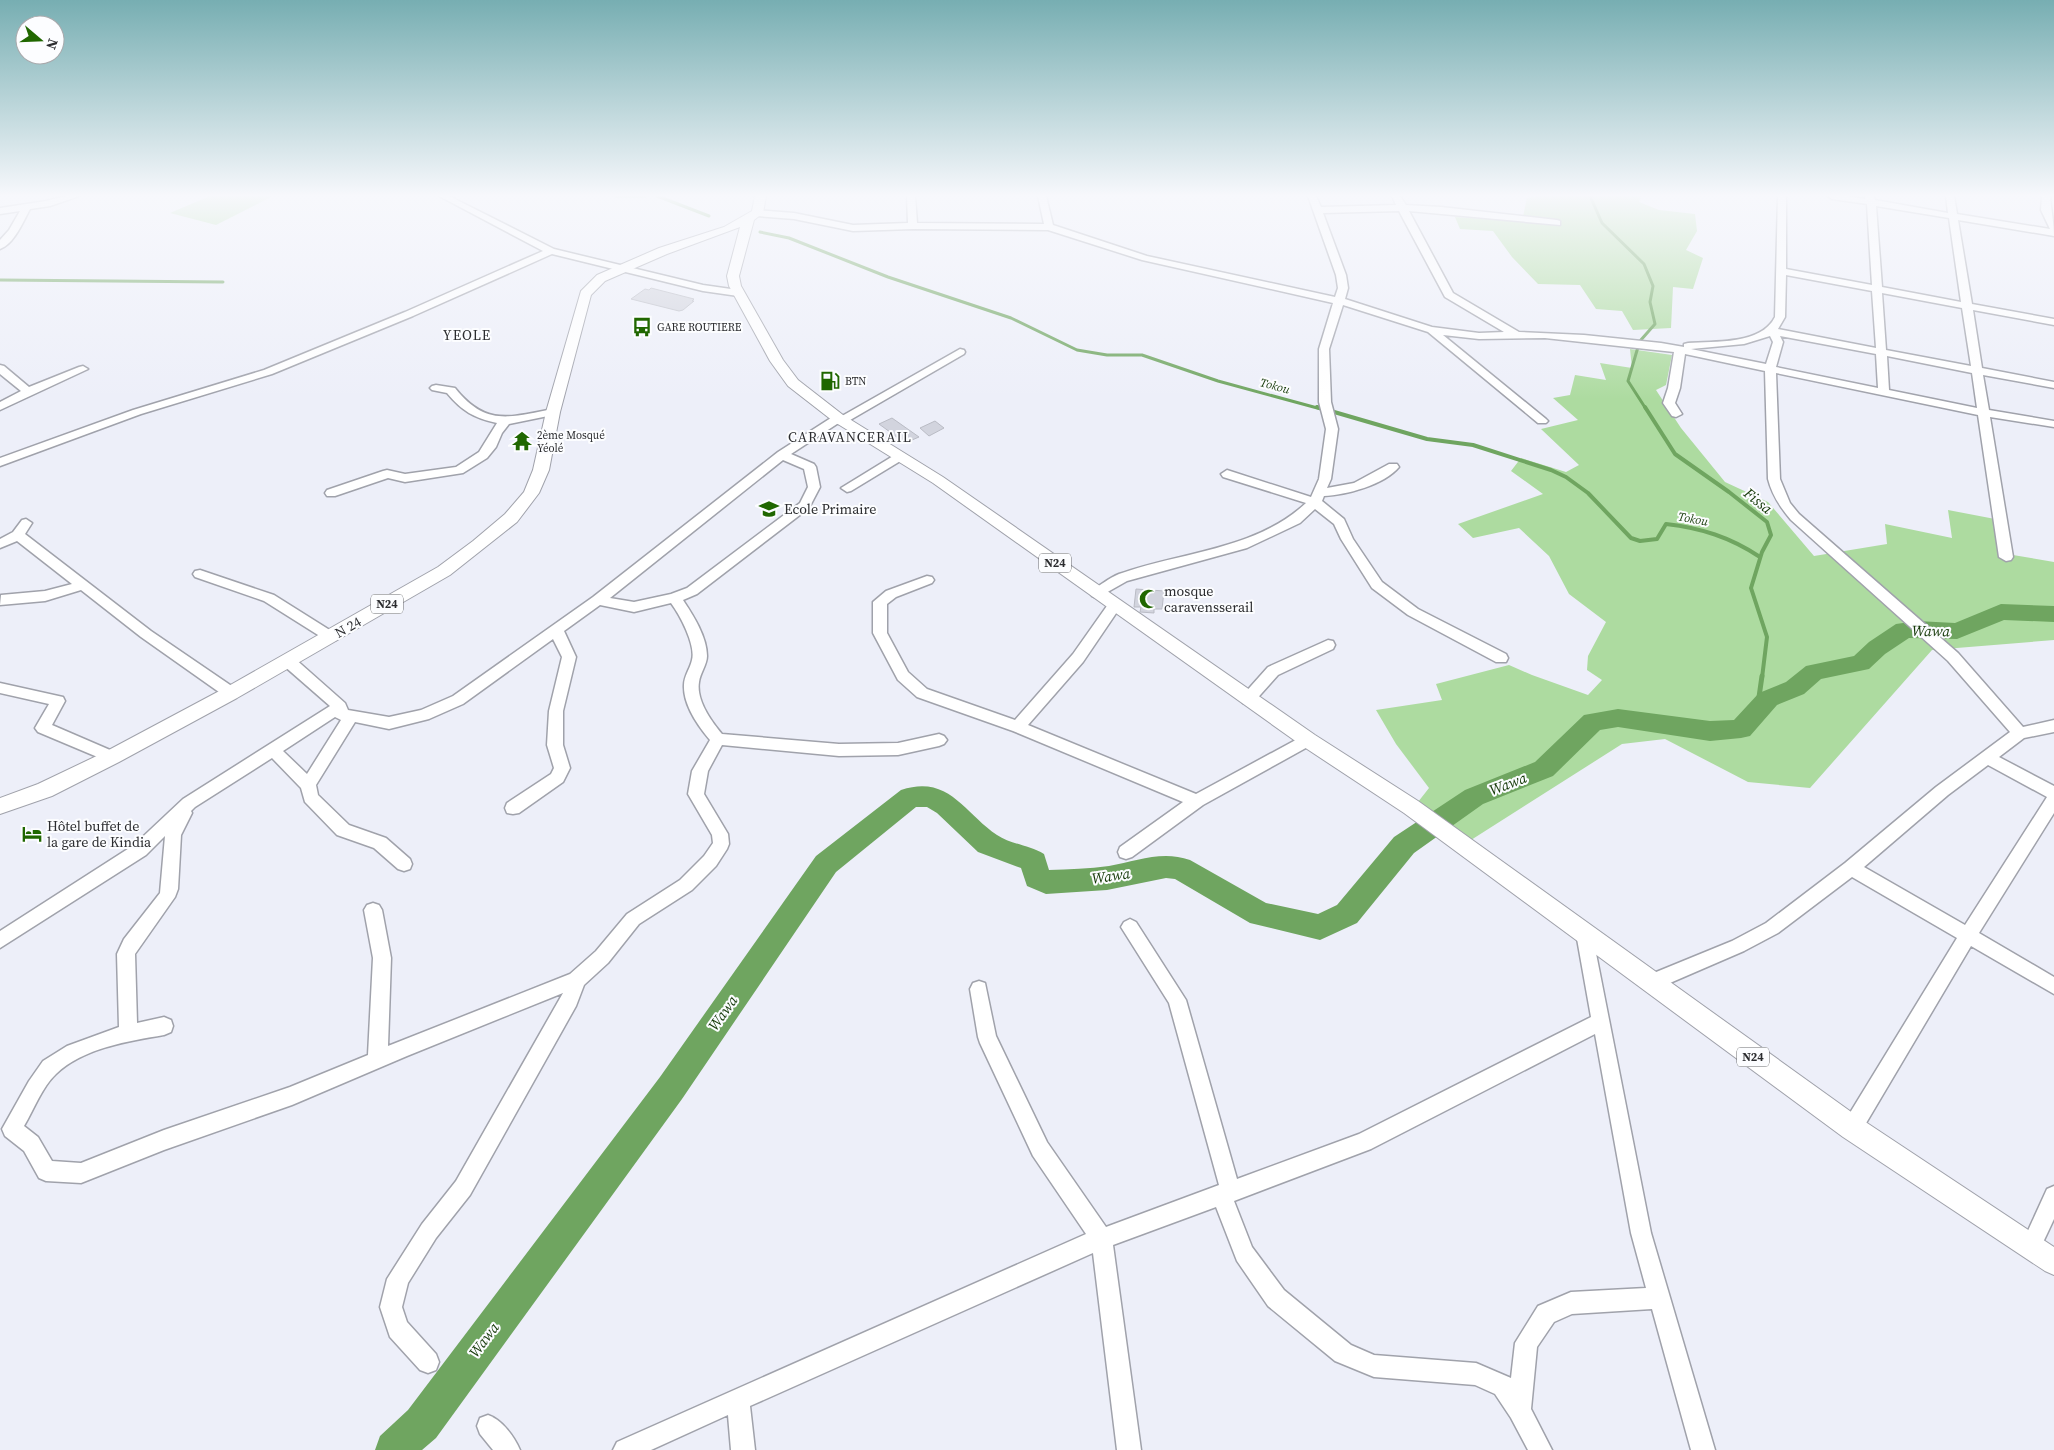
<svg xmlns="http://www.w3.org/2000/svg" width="2054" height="1450" font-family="'Source Serif 4',serif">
	<rect width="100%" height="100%" fill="#edeff9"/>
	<g fill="#addba0">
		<polygon points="210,196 273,196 216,225 170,213"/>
		<polygon points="1539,196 1641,196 1639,202 1659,210 1695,214 1697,231 1686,250 1703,258 1693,289 1673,287 1671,328 1633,330 1622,311 1596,309 1580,285 1538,284 1512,257 1493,231 1460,229 1455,217 1522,221 1527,198"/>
		<polygon points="1630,349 1672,355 1666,385 1656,390 1681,428 1725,482 1768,502 1814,556 1887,544 1885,524 1952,538 1948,510 1995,519 2013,555 2054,562 2054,640 1932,650 1810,788 1748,782 1665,739 1622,744 1471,840 1418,802 1429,788 1396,744 1376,710 1442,700 1436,684 1509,665 1532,675 1588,695 1602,680 1587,670 1588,656 1606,622 1569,594 1549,556 1519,528 1473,538 1458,524 1543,494 1511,471 1521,458 1566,472 1579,465 1541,429 1578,420 1553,398 1570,395 1575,375 1606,380 1600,363 1632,368"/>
	</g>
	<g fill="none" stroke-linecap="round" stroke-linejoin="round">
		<g stroke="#6fa560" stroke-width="3">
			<polyline points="616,196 645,196"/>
			<polyline points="657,196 709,216"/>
			<polyline points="1590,196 1602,223 1644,264 1653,286 1650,302 1655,324 1640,341"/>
			<polyline points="760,232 789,238 888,277 1011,318 1077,350 1107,355 1142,355 1218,381 1321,409"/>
			<polyline points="0,280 223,282"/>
			<polyline points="1638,347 1628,381 1646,409"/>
		</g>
		<g stroke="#6fa560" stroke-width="4">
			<path d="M 1317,407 L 1427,439 L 1473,445 L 1551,470 L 1566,477 L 1588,493 L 1631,538 L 1640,541 L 1657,539 L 1666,524 C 1701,528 1730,537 1760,557"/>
			<polyline points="1645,407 1675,454 1729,492 1767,522 1771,535 1762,552 1751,588 1767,637 1762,678"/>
		</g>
		<polyline stroke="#6fa560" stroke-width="5" points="1757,711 1762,676"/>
		<path fill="#6fa560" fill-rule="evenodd" d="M 2001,604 L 2054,606 L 2054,622 L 2004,620 L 1957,639 L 1909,638 L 1885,654 L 1869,669 L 1821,679 L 1804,694 L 1777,705 L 1750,736 L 1741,738 L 1710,741 L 1618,727 L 1600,730 L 1553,776 L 1483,804 L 1414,853 L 1357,923 L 1320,940 L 1250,923 L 1175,879 L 1166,878 L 1107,890 L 1046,894 L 1027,886 L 1021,868 L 978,852 L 937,813 L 927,807 L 916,807 L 836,872 L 682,1099 L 436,1438 L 422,1450 L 375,1450 L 380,1436 L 408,1410 L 660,1077 L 816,856 L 901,790 C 949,774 964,813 997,835 C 1010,844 1029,845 1044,854 L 1049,870 C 1069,869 1089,869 1109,866 C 1137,861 1162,850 1190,860 L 1266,903 L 1318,914 L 1337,905 L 1394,837 L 1465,790 L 1535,762 L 1584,715 L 1618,709 L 1710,721 L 1734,720 L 1759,693 L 1786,682 L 1806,666 L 1854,656 L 1869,642 L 1896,624 L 1917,621 L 1955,623 Z"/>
	</g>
	<g fill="#d2d4de" stroke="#babcc5">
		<polygon points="651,288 694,299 692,301 694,301 683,310 679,311 631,299 645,289 649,290"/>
		<polygon points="892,418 919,437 905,443 879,424"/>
		<polygon points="935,421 944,428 929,436 920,428"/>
		<polygon points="1136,589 1164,591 1162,609 1154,609 1154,613 1140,612 1141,607 1134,607"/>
	</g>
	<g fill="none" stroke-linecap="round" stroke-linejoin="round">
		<defs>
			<g id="minor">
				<path d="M 66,196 L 79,196 L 50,206 L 30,209 C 23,222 14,244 0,249 L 0,240 L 9,230 L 20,211 L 0,214 L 0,208 L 46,201 Z"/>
				<polygon points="439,196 449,196 554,249 703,285 738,290 743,293 738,296 703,291 552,254 413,316 272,374 141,414 0,466 0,458 133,410 264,370 405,312 543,251"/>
				<path d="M 907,196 L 915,196 L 917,223 L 1044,224 L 1038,196 L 1046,196 L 1053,225 L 1147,256 L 1335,297 L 1338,288 L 1336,275 L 1308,196 L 1316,196 L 1321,207 L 1396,205 L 1392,196 L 1400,196 L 1406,205 L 1441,207 L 1557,220 L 1560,221 L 1560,225 L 1409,211 L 1453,293 L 1519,332 L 1584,335 L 1661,343 L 1684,347 L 1684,344 L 1688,343 C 1715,341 1761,345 1775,317 L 1778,196 L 1786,196 L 1786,269 L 1872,285 L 1867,204 L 1832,199 L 1828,196 L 1847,196 L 1865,199 L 1865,196 L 1873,196 L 1875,200 L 1948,213 L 1946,196 L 1954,196 L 1957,214 L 2050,229 L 2041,210 L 2042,196 L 2050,196 C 2051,210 2054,222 2054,236 L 1958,220 L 1972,304 L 2054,319 L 2054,325 L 1973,310 L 1982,368 L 2054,382 L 2054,388 L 1983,375 L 1989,410 L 2054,421 L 2054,427 L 1990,417 L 2013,557 L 2011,560 L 2006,561 L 1999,557 L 1978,415 L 1776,373 L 1780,479 L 1790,503 L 1799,514 L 1958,653 L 2023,727 L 2054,720 L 2054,732 L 2024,738 L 1999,757 L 2054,786 L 2054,813 L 1979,933 L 2054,977 L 2054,994 L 1971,946 L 1859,1135 L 1852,1138 L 1845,1135 L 1842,1128 L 1845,1121 L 1957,938 L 1852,877 L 1778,933 L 1744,951 L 1656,989 L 1650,991 L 1644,989 L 1641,983 L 1644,977 L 1732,941 L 1766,923 L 1845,863 L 1936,787 L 2010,732 L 1948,661 L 1791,520 C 1780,507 1772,495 1768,479 L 1765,371 L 1685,354 L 1680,388 L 1675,403 L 1682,414 L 1676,417 L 1672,416 L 1663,403 L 1668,388 L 1674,352 L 1545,338 L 1479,339 L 1443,335 L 1546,419 L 1548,421 L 1546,423 L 1538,423 L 1428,332 L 1343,305 L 1329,349 L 1331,402 L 1338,429 L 1331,479 L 1327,488 L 1354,483 L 1389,464 L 1397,464 L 1399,467 C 1384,485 1346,495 1324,496 L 1322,501 L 1344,519 L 1353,539 L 1382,582 L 1418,609 L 1506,654 L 1508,658 L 1506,662 L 1496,662 L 1408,615 L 1372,588 L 1341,539 L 1334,524 L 1315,509 L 1300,523 L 1247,548 L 1127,581 L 1097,598 L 1092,596 L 1090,593 L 1092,590 C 1101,585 1109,578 1119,574 C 1180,552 1256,550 1306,503 L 1223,477 L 1221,474 L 1227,470 L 1311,497 L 1319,479 L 1326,429 L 1319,402 L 1319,349 L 1333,303 L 1142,260 L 1048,230 L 913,229 L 853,231 L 794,219 L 757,216 L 752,213 L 757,210 L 794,213 L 853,225 L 908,223 ZM 1876,206 L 1949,218 L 1961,302 L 1882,287 ZM 1399,211 L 1445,297 L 1504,332 L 1479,333 L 1432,327 L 1345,299 L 1348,288 L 1346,275 L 1323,213 ZM 1786,275 L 1872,291 L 1876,348 L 1778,329 L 1785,317 ZM 1882,293 L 1962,308 L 1971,366 L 1886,350 ZM 1770,336 L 1773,342 L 1766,364 L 1691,349 L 1744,344 ZM 1780,336 L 1876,354 L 1878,388 L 1776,367 L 1783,342 ZM 1887,356 L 1972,373 L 1977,408 L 1889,390 ZM 1988,765 L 2047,797 L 1965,925 L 1864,867 L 1948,795 Z"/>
				<path d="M 960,349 L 964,350 L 965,352 L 964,354 L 845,423 L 837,424 L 791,454 L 814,464 L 816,467 L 820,487 L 809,508 L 697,594 L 683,600 C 693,615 707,637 707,656 C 707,665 700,673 699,682 C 696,700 711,721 722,734 L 839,744 L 898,743 L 939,734 L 944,736 L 947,740 L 944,744 L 939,746 L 898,755 L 839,756 L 722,745 L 708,771 L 704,794 L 728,834 L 729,844 L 727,849 L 716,866 L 692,890 L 639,924 L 608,963 L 584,985 L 576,1006 L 470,1195 L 436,1238 L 408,1283 L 402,1307 L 407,1322 L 436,1354 L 439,1362 L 436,1370 L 428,1373 L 420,1370 L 390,1337 L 380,1307 L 387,1279 L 422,1224 L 456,1181 L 563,993 L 407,1056 L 292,1105 L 164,1150 L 81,1183 L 46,1181 L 39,1178 L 24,1151 L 5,1136 L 2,1129 L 29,1081 L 43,1061 L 67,1046 L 119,1027 L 117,954 L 124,939 L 160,893 L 165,836 L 146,855 L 0,948 L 0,931 L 134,845 L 183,799 L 330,706 L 283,665 L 281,661 L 283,657 L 288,656 L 293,657 L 345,703 L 348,710 L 389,717 L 421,710 L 453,696 L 593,597 L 778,452 L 834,416 L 842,416 ZM 783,460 L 804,469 L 808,487 L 800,503 L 687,588 L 671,594 L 634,602 L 610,598 ZM 671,603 C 680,615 696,645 692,660 C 690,669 684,676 684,685 C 683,704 698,726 710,740 L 692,771 L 688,794 L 712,835 L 713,843 L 704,856 L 680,880 L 627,914 L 596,951 L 570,974 L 388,1046 L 391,958 L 382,910 L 379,905 L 373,903 L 367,905 L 364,910 L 373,958 L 368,1055 L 290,1087 L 164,1130 L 81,1163 L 52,1161 L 38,1137 L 24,1126 C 34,1109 42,1087 56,1074 C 83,1048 129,1041 164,1035 L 171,1032 L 173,1026 L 171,1020 L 164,1017 L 137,1023 L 135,954 L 175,897 L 178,889 L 181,835 L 192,813 L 191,811 L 195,807 L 272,758 L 301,788 L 305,802 L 337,835 L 374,848 L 398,869 L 404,871 L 410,869 L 412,864 L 410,859 L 386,838 L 349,825 L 318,795 L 316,785 L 355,722 L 389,729 L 429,719 L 463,704 L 553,639 L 562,657 L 549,711 L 547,745 L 554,768 L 551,774 L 507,803 L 505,808 L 507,813 L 513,814 L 519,813 L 563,782 L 570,768 L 563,745 L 563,711 L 576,657 L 564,631 L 600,605 L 634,612 ZM 335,717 L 341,720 L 307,774 L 283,751 Z"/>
				<polygon points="0,365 4,366 29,387 79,367 83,366 88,369 0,410 0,402 21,391 0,374"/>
				<path d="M 436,385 L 455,388 C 486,427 510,417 553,409 L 559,412 L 553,415 L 509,424 L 502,433 L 496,447 L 487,458 L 463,473 L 405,482 L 388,478 L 335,496 L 327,496 L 325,493 L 327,490 L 383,471 L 387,470 L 405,474 L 456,467 L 479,452 L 497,423 C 474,418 462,411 447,393 L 432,390 L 430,388 L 432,386 Z"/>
				<polygon points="898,453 904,457 902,460 851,491 847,492 841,488"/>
				<polygon points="26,519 32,523 25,534 151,631 236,689 238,693 236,697 231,698 226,697 141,637 81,590 45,601 0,605 1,595 45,591 72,584 17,541 0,548 0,539 13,532 22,520"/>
				<polygon points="200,570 274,595 336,634 338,637 336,640 326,640 264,601 195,577 193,574 195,571"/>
				<polygon points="927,576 932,577 934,580 932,583 896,597 887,604 887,633 908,672 927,689 1015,720 1073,654 1109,603 1119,603 1121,606 1083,662 1028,725 1196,794 1303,736 1308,734 1313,736 1316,740 1313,744 1203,805 1132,857 1126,859 1120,857 1118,852 1120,847 1183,802 1013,731 917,697 898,680 873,633 873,602 886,591"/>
				<polygon points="1328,640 1333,641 1335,645 1333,649 1278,675 1253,703 1248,704 1243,703 1241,699 1243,695 1268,667"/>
				<polygon points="0,683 63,697 65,701 52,725 117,753 120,757 117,761 112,763 107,761 38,732 35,728 49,704 0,693"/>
				<path d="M 1130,919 L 1136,922 L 1186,1000 L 1237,1179 L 1359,1134 L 1591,1017 L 1576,933 L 1579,928 L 1585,925 L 1591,928 L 1651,1233 L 1715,1450 L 1691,1450 L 1652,1309 L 1572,1314 L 1554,1322 L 1537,1347 L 1531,1409 L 1552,1450 L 1528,1450 L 1511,1418 L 1495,1394 L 1475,1385 L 1374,1377 L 1335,1361 L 1268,1306 L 1237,1261 L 1216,1207 L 1113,1245 L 1141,1450 L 1117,1450 L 1093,1253 L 750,1406 L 755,1450 L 731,1450 L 728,1415 L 651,1450 L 613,1450 L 617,1442 L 1086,1234 L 1033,1156 L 980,1043 L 978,1037 L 970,989 L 973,983 L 979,981 L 985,983 L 996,1036 L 1047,1142 L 1106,1227 L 1219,1185 L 1169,1003 L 1121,927 L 1124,922 ZM 1595,1034 L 1631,1233 L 1646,1288 L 1571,1292 L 1538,1306 L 1515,1343 L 1511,1378 L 1476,1363 L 1374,1355 L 1351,1345 L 1284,1290 L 1252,1247 L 1234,1201 L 1371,1149 Z"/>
				<polygon points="2054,1186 2054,1219 2038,1253 2031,1256 2024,1253 2021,1246 2047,1189"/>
				<path d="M 488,1415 C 502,1420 514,1436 520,1450 L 493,1450 L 480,1434 L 477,1426 L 480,1418 Z"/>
			</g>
			<polygon id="major" points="755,196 766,196 763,213 754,220 739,276 741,286 783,360 798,380 843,415 943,477 1315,735 1418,801 1861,1119 2054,1247 2054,1275 2045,1271 1843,1137 1404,813 1301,745 933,483 833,421 788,386 770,361 729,286 727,276 740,227 667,254 605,281 591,295 560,412 549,470 539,493 517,522 450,575 237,698 119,762 52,796 0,814 0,798 38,784 105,752 225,688 438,567 473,541 505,514 524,492 533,470 546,412 581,291 597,275 659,248 724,227 752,211"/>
		</defs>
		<use href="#minor" stroke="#a0a2ab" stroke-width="3"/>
		<use href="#major" stroke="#a0a2ab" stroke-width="2"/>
		<use href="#minor" fill="#fff" fill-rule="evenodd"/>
		<use href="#major" fill="#fff" fill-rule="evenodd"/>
	</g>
	<linearGradient id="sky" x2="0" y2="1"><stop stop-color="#77aeb2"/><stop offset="0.49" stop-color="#f7f8fc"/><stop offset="1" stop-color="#f7f8fc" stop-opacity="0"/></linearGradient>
	<rect width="2054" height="399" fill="url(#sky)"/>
	<defs>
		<symbol id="bus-bare" viewBox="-9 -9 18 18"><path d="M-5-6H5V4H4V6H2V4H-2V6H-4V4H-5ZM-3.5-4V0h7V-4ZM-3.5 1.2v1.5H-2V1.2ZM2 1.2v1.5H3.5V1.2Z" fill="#206700" stroke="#fcfdff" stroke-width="2.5" paint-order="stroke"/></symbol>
		<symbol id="fuel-bare" viewBox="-9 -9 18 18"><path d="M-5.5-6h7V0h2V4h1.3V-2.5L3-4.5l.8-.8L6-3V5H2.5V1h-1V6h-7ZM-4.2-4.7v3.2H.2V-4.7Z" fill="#206700" stroke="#fcfdff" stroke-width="2.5" paint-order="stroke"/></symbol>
		<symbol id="temple-bare" viewBox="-9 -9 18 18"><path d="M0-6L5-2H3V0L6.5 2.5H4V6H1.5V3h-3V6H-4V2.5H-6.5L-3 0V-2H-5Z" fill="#206700" stroke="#fcfdff" stroke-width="2.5" paint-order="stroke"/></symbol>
		<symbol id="school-bare" viewBox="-9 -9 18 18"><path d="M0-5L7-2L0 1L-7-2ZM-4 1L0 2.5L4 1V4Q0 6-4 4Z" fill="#206700" stroke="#fcfdff" stroke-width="2.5" paint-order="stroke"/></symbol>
		<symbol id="mosque-bare" viewBox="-9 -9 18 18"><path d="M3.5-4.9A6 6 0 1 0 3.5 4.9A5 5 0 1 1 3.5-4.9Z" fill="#206700" stroke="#fcfdff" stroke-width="2.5" paint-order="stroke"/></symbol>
		<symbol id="hotel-bare" viewBox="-9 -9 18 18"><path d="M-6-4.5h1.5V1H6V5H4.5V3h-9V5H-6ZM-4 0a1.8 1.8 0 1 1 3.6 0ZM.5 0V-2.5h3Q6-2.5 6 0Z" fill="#206700" stroke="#fcfdff" stroke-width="2.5" paint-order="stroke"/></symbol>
	</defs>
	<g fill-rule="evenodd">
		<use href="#bus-bare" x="628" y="313" width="28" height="28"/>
		<use href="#fuel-bare" x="816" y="367" width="28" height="28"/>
		<use href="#temple-bare" x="508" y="427" width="28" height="28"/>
		<use href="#school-bare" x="755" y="495" width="28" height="28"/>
		<use href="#mosque-bare" x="1135" y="585" width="28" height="28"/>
		<use href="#hotel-bare" x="18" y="820" width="28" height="28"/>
	</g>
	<g text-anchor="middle" stroke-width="4" stroke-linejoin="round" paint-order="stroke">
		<g font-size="11" fill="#2b2c2f" stroke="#fcfdff" text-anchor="start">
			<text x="657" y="331">GARE ROUTIERE</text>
			<text x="845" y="385">BTN</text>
			<text x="537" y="439">2ème Mosqué<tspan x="537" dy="13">Yéolé</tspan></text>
		</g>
		<g font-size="12" font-style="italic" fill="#153908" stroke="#fcfdff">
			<text transform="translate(1275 386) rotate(15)" y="4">Tokou</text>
			<text transform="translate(1693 519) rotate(10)" y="4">Tokou</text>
		</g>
		<g fill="#fcfdff" stroke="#6a6b6d" stroke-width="1">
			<rect x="1039" y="553.5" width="32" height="19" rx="4"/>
			<rect x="371" y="594.5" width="32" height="19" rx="4"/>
			<rect x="1737" y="1047.5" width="32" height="19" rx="4"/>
		</g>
		<g font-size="12" font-weight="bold" fill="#2b2c2f">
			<text x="1055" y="567">N24</text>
			<text x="387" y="608">N24</text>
			<text x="1753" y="1061">N24</text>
		</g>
		<g font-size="14" letter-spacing="1" fill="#2b2c2f" stroke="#fcfdff">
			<text x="467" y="340">YEOLE</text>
			<text x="850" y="442">CARAVANCERAIL</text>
		</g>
		<g font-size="14" fill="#2b2c2f" stroke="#fcfdff" text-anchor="start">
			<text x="784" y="514">Ecole Primaire</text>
			<text x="1164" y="596">mosque<tspan x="1164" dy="16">caravensserail</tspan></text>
			<text x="47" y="831">Hôtel buffet de<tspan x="47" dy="16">la gare de Kindia</tspan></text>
		</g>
		<g font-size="14" fill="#2b2c2f" stroke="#fcfdff">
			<text transform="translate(348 627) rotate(-30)" y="5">N 24</text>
		</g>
		<g font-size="15" font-style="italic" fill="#153908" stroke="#fcfdff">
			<text transform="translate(1758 501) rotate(39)" y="5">Fissa</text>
			<text transform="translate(1931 631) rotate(1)" y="5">Wawa</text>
			<text transform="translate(1508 784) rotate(-21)" y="5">Wawa</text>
			<text transform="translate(1111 876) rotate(-8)" y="5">Wawa</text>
			<text transform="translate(723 1013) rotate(-55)" y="5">Wawa</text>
			<text transform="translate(484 1340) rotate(-53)" y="5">Wawa</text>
		</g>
	</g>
	<g transform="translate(40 40) rotate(109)"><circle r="24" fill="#fcfdff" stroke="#a8a9ac"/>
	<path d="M0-4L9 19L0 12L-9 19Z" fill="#206700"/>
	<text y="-8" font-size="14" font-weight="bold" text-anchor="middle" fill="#2b2c2f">N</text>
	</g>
</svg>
